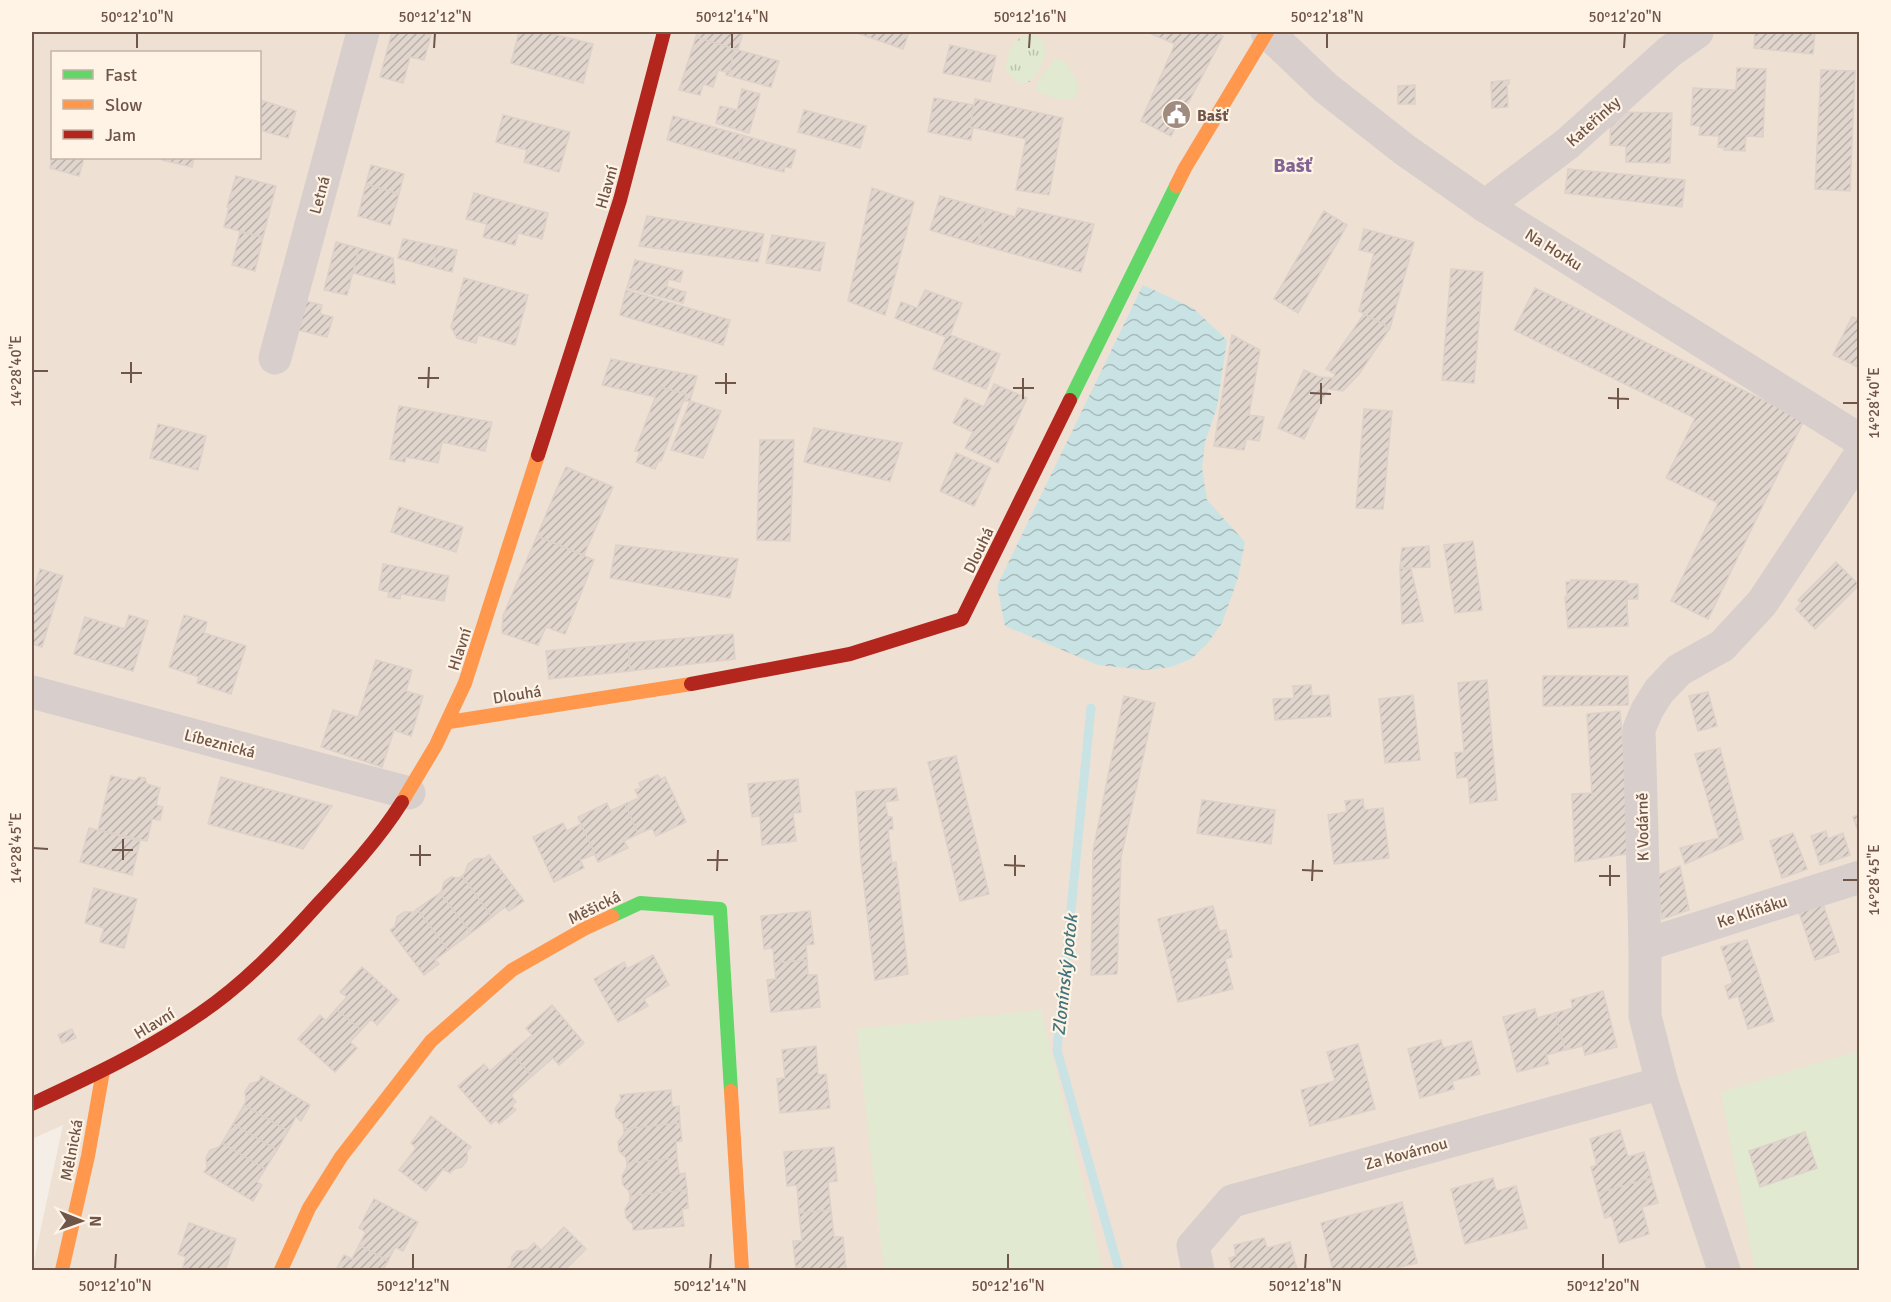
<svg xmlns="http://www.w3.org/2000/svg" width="1891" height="1302" font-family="Signika,sans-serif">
	<defs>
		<pattern id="park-tufts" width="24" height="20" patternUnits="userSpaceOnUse" patternTransform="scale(1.5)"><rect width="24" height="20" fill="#e1ead1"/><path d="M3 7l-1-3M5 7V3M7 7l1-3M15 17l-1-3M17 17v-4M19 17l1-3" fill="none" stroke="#bbc0ac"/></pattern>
		<pattern id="water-waves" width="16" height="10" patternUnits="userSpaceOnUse" patternTransform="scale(1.5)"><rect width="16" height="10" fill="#c9e3e4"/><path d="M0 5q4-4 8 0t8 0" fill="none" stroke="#a8bbbb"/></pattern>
		<pattern id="building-hatch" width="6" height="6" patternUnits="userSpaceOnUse" patternTransform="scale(1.5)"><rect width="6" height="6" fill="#e1d6ce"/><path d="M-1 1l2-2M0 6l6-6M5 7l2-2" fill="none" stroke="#bbb0a9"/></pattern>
	</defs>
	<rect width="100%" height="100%" fill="#f5eee6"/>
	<path fill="#eee0d3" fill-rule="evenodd" d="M 32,32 L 1859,32 L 1859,1270 L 32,1270 L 63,1125 L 32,1139 ZM 52,52 L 260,52 L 260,158 L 52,158 Z"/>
	<g fill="#e1ead1">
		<path d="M 1055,59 L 1065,61 L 1076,79 L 1079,90 L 1074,98 C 1061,103 1048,96 1036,90 L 1038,81 Z"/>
		<polygon points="1041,1010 1103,1270 884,1270 857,1029"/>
		<polygon points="1859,1051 1859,1270 1755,1270 1721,1092"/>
	</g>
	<path fill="url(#park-tufts)" d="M 1032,34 C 1057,43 1042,69 1030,82 L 1018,83 L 1005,70 C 1010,49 1008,40 1032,34 Z"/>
	<polygon fill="url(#water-waves)" points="1143,285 1193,308 1227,340 1217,407 1205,442 1202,468 1207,500 1245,542 1238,578 1222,623 1207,644 1191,659 1171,667 1146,670 1098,665 1005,626 997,586"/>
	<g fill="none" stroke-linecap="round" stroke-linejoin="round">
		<polyline stroke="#c9e3e4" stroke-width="9" points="1091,708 1057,1050 1119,1270"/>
	</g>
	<g fill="url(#building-hatch)" stroke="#ddd1c9" stroke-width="1.5">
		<polygon points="392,32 418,32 431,35 424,60 410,57 403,83 380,77"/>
		<polygon points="519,32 545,32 593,44 583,83 511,63"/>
		<polygon points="697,32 743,32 738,50 696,37"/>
		<polygon points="854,32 909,32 903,49"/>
		<polygon points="1147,32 1214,32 1223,36 1171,136 1141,121 1175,44"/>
		<polygon points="1744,32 1815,32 1813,54 1754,48 1755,34"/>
		<polygon points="696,37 734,49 730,73 718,70 713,87 703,84 700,95 679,90"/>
		<polygon points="950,45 996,56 990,82 943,73"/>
		<polygon points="734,49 779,61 771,87 726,75 727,72 730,73"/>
		<polygon points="1737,68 1766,69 1763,137 1746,136 1745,151 1724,150 1725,148 1718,147 1719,136 1699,135 1700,126 1691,125 1693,88 1736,90"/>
		<polygon points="1821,70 1855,71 1850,191 1815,189"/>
		<polygon points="1509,80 1509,84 1507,84 1508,107 1492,108 1491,82"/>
		<polygon points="1415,85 1415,104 1398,104 1398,86"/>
		<polygon points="742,89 760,94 749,133 716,123 720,106 737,110"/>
		<polygon points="934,98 974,105 970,127 973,128 971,140 928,132"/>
		<polygon points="975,99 1063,118 1049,195 1016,190 1026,139 970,127"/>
		<polygon points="260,100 296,111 288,138 260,130"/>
		<polygon points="804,110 866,126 860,148 798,132"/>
		<polygon points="1611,112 1672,113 1670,163 1626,162 1626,146 1610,145"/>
		<polygon points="503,115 570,132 559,172 524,162 527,150 496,142"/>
		<polygon points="673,116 745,136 737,160 667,140"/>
		<polygon points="745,136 796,150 791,168 785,167 784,172 737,160"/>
		<polygon points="52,156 84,158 79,176 50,168"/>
		<polygon points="163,158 194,158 192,167 162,160"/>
		<polygon points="371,165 404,174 399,194 366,184"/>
		<polygon points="1568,169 1685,180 1682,207 1565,193"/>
		<polygon points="236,176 276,186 263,237 224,227 229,207 227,207"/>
		<polygon points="366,184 399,194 390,225 358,216"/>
		<polygon points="872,188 914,202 885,315 848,301"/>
		<polygon points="474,193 548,213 542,239 518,233 515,245 483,237 487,224 466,219"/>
		<polygon points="940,196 987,209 977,244 930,230"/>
		<polygon points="1018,208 1094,224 1081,272 977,244 987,209 1015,217"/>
		<polygon points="1324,211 1347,225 1298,313 1274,299"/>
		<polygon points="647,216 764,234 758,262 639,246"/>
		<polygon points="1364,229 1414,242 1390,328 1359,311 1374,253 1359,250"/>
		<polygon points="240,232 263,237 255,271 232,265"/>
		<polygon points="772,235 825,243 820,271 766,263"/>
		<polygon points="403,239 438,246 432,267 398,258"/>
		<polygon points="336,242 359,248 347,295 324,290"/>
		<polygon points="438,246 457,250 452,272 432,267"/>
		<polygon points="359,248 393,258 395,284 353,273"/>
		<polygon points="635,260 683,271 680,282 668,279 667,287 686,292 683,303 627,288"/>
		<polygon points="1451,269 1483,272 1474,383 1442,380"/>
		<polygon points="464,278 528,295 515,345 478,335 476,343 457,338 451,327"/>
		<polygon points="1535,288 1804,420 1708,619 1671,601 1718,503 1666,478 1695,418 1514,330"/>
		<polygon points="626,290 730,320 723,345 620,315"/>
		<polygon points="925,290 962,303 950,335 1000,354 986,389 933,369 946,337 895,318 901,302 917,308"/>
		<polygon points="305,301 322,305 320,314 333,317 327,337 298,330"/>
		<polygon points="1364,314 1390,328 1359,374 1343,391 1328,389 1335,374 1326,369"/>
		<polygon points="1852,317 1860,320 1860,368 1833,355"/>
		<polygon points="1232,335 1260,350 1249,415 1264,417 1259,441 1246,439 1244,450 1214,446"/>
		<polygon points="611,359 697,376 690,401 684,401 686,394 659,387 656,397 602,385"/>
		<polygon points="1304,370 1320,377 1333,378 1304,439 1278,428"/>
		<polygon points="994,384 1027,398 998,463 965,448 973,432 953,423 965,398 984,407"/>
		<polygon points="659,387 686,394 661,461 659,460 655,469 636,462 640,452 635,451"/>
		<polygon points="690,401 721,411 703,458 671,450"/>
		<polygon points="399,406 492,422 485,451 442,442 438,463 406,457 405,462 390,459"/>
		<polygon points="1364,409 1392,411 1383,509 1356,508"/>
		<polygon points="158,424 206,436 198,470 150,458"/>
		<polygon points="814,428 902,443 890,481 804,462"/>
		<polygon points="760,440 794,440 790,541 757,540"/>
		<polygon points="956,453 991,468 974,506 940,491"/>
		<polygon points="566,467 613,487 584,555 537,536"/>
		<polygon points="399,507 463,527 456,552 391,532"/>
		<polygon points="537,536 594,560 565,634 546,627 538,645 502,633 503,616"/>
		<polygon points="1473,541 1482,610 1455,613 1444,545"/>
		<polygon points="616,545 738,559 730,598 610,578"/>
		<polygon points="1429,546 1430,567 1400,568 1402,548"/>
		<polygon points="1836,562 1859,585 1815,629 1796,609 1801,603 1798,600"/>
		<polygon points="383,564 449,576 444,601 401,594 400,599 388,597 389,592 379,590"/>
		<polygon points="1400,568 1411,569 1423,621 1402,624"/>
		<polygon points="40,569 63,576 42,647 32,644 32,596"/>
		<polygon points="1571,580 1627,581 1627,584 1638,584 1638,599 1627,599 1628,626 1568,628 1565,597 1567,596 1566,582 1571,582"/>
		<polygon points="129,615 148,621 133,671 74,654 85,617 125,629"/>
		<polygon points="184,615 207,622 204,633 246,646 231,694 197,683 199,677 169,667"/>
		<polygon points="733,634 735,659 630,671 628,643"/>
		<polygon points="628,643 630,671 549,679 546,651"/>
		<polygon points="376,660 412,670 406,691 423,696 411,736 394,730 382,767 321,747 333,710 358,717"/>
		<polygon points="1543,676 1628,676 1628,705 1543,706"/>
		<polygon points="1487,680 1497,800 1470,803 1468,777 1457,778 1455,753 1464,752 1458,683"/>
		<polygon points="1311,685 1312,696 1329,695 1331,716 1275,720 1273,699 1294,698 1293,686"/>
		<polygon points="1708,692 1717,726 1698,731 1689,696"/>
		<polygon points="1413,695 1420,760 1385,763 1379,699"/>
		<polygon points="1124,696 1155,703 1121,857 1117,974 1091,975 1093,851"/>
		<polygon points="1620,711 1632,853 1575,862 1572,794 1592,793 1587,714"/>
		<polygon points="1720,748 1743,839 1685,864 1680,848 1719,838 1695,754"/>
		<polygon points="956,756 989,894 960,901 928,762"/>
		<polygon points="658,775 660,779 665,777 686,822 656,836 652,828 638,834 625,804 639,798 635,790 641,788 639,783"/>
		<polygon points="111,776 135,781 139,777 145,778 147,784 160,788 156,805 163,807 160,820 152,819 147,841 98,830"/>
		<polygon points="221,777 332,806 303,849 208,824"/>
		<polygon points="798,779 801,812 793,813 796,841 762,845 760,816 752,817 748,784"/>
		<polygon points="896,788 898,800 885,802 888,817 892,817 893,829 888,830 892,863 896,862 908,974 875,980 861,861 856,792"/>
		<polygon points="1363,799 1364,810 1383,808 1389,858 1334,864 1328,815 1347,812 1345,801"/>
		<polygon points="1202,800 1275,810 1271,844 1197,833"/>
		<polygon points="607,803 610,811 625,804 638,834 624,841 628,848 598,862 578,817"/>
		<polygon points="1860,814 1860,836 1853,817"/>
		<polygon points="563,823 567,831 581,824 595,854 580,860 584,868 554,882 533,837"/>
		<polygon points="89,828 140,841 132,875 80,862"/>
		<polygon points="1826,831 1828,839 1843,833 1850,855 1820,865 1811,836"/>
		<polygon points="1793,833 1807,869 1782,878 1770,841"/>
		<polygon points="489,855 524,901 509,911 505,907 492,917 462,876 465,873 468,864 475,859 485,858"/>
		<polygon points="1680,866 1689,910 1662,919 1656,876"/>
		<polygon points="462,876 492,917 471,933 440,893 442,890 444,882 451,877 459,878"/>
		<polygon points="94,888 137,899 124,948 100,942 104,928 85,923"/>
		<polygon points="440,893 471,933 448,950 417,909"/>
		<polygon points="1823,904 1839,952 1815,960 1799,912"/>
		<polygon points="1213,906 1219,931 1226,930 1232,957 1225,959 1233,989 1178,1002 1158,919"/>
		<polygon points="417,909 448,950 435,960 439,964 424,975 390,930 395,927 397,917 404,912 414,912"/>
		<polygon points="810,911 814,944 806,945 807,960 774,963 773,948 764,949 761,916"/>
		<polygon points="1747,940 1774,1021 1748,1029 1738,996 1729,999 1725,986 1733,983 1721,947"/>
		<polygon points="653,955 669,985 644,999 648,1006 618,1022 594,979 624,962 627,969"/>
		<polygon points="807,960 808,975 817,975 820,1007 771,1012 767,980 776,979 774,963"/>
		<polygon points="362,967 399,1000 377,1025 371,1019 361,1030 336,1009 347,997 340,992"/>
		<polygon points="1603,991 1617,1047 1585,1055 1583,1046 1565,1050 1555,1013 1573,1008 1571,1000"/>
		<polygon points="552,1005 584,1043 559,1065 553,1058 532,1076 511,1053 532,1035 526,1028"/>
		<polygon points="336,1009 361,1030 350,1042 357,1048 335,1072 298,1039 320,1015 326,1021"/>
		<polygon points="1535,1009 1537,1018 1555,1013 1565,1050 1546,1055 1549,1064 1517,1072 1503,1017"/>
		<polygon points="72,1029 76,1038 62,1043 58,1035"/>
		<polygon points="1441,1040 1443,1048 1471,1041 1480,1074 1452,1081 1454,1089 1420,1098 1408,1049"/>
		<polygon points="1358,1044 1375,1109 1310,1126 1301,1090 1335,1081 1327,1052"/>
		<polygon points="816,1046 818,1075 826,1074 830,1108 780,1113 777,1079 785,1078 782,1050"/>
		<polygon points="511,1053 532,1076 511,1095 516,1102 512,1106 516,1110 499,1124 496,1120 491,1124 458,1086 484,1064 490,1071"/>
		<polygon points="261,1076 310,1105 301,1121 296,1117 288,1131 244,1105 246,1101 245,1092 250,1084 259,1081"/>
		<polygon points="671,1090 672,1107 679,1106 680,1123 624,1129 623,1124 616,1117 615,1109 621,1100 620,1095"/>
		<polygon points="244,1105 288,1131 277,1150 233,1124"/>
		<polygon points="431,1116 471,1147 467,1151 467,1160 462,1167 454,1169 450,1173 443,1169 426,1191 399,1170 416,1148 411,1143"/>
		<polygon points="680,1123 682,1141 676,1142 677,1158 627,1163 626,1158 619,1151 618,1142 624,1134 624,1129"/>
		<polygon points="233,1124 277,1150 265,1169 222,1143"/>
		<polygon points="1620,1130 1628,1157 1644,1152 1651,1178 1598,1193 1591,1167 1597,1165 1590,1139"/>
		<polygon points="1805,1132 1817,1168 1760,1187 1749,1151"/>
		<polygon points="222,1143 265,1169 257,1182 262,1185 253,1201 204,1172 207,1168 206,1158 210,1150 219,1147"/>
		<polygon points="834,1147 837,1181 828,1182 831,1210 799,1213 797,1185 787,1186 784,1152"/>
		<polygon points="677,1158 679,1174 685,1173 687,1190 630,1196 629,1191 623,1185 622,1176 627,1167 627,1163"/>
		<polygon points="1493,1178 1496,1191 1516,1186 1527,1228 1465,1244 1451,1189"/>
		<polygon points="1651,1178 1658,1203 1642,1207 1649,1234 1619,1243 1612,1216 1605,1218 1598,1193"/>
		<polygon points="687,1190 688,1208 682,1209 684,1226 633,1230 633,1225 626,1218 625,1209 630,1201 630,1196"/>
		<polygon points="374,1199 418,1222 403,1251 395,1247 388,1261 359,1245 366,1232 359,1228"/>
		<polygon points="1402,1202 1417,1263 1387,1270 1333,1270 1321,1223"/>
		<polygon points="831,1210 834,1237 843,1237 846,1270 796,1270 793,1241 802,1241 799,1213"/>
		<polygon points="189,1223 236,1239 225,1270 217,1268 216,1270 182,1270 186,1257 178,1254"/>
		<polygon points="564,1227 586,1249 565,1270 506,1270 511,1265 512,1257 517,1251 527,1250 534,1243 541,1250"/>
		<polygon points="1264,1238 1267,1248 1290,1242 1297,1270 1232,1270 1229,1258 1236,1256 1234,1245"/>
		<polygon points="359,1245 388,1261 383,1270 336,1270 344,1255 352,1259"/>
	</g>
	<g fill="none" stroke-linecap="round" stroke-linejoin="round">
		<g stroke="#d8cfcc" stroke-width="33">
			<polyline points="1267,32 1326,88 1405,150 1485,206 1860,440"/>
			<polyline points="1485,206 1567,144 1669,52 1697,32"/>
			<polyline points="275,358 363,32"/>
			<polyline points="32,692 409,793"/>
			<polyline points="1645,945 1860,877"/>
			<polyline points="1198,1270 1193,1246 1232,1201 1662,1083"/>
			<polyline points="1724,1270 1662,1083 1645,1016 1645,945 1639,729 1647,710 1659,691 1679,670 1722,646 1762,603 1860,455"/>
		</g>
		<g stroke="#63d668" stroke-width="14">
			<polyline points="1070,400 1176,186"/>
			<polyline points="612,916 640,903 720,909 731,1091"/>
		</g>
		<g stroke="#ff974d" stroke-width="14">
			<polyline points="1176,186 1185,168 1267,32"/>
			<polyline points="449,722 691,684"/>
			<polyline points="402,802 436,745 465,683 538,455"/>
			<polyline points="731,1091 742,1270"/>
			<polyline points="62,1270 88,1156 103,1071"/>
			<polyline points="281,1270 309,1208 341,1157 431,1041 512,970 584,929 612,916"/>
		</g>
		<g stroke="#b3261e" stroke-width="14">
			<polyline points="538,455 620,200 664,32"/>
			<polyline points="691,684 850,654 962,619 1070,400"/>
			<path d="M 32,1104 C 90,1077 148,1050 201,1013 C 245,983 282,944 318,904 C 348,872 378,840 402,802"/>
		</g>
	</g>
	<path fill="none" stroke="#705549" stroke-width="2" d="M 137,48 L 137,33M 434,48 L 435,33M 732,48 L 732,33M 1029,48 L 1030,33M 1327,48 L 1327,33M 1624,48 L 1625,33M 33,371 L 48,371M 121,373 L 142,373M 418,378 L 439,378M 131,383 L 131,362M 715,383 L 736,383M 428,388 L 429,367M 1013,388 L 1034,388M 1310,393 L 1331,394M 726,394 L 726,373M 1608,398 L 1629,399M 1023,399 L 1023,378M 1843,403 L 1858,403M 1321,404 L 1321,383M 1618,409 L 1618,388M 33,848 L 48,849M 112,850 L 133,850M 410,855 L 431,855M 123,860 L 123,839M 707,860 L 728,860M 1004,865 L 1025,866M 420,866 L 420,845M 1302,870 L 1323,871M 717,871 L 718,850M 1015,876 L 1015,855M 1599,876 L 1620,876M 1843,880 L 1858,880M 1312,881 L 1313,860M 1610,886 L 1610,865M 115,1269 L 116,1254M 413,1269 L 413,1254M 710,1269 L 711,1254M 1008,1269 L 1008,1254M 1305,1269 L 1306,1254M 1603,1269 L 1603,1254"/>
	<defs>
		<symbol id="civic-disc" viewBox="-11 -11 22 22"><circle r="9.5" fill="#9f8b80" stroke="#fef3e5"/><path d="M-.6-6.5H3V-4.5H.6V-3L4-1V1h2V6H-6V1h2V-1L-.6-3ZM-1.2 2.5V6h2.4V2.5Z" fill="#fff"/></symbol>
	</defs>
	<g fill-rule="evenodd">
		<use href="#civic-disc" x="1160" y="98" width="33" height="33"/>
	</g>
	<g text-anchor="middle" stroke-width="4.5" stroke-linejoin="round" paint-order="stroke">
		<g font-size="16" font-weight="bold" fill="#705549" stroke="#fef3e5" text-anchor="start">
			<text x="1197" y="121">Bašť</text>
		</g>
		<g font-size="16" fill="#705549" stroke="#fef3e5">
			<text transform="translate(1593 121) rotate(-42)" y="6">Kateřinky</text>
			<text transform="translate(606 187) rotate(-74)" y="6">Hlavní</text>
			<text transform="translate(319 195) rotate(-75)" y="6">Letná</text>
			<text transform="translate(1554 249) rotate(32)" y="6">Na Horku</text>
			<text transform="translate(978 550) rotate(-64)" y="6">Dlouhá</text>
			<text transform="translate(459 649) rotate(-72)" y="6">Hlavní</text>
			<text transform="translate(517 694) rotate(-9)" y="6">Dlouhá</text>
			<text transform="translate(220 743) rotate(15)" y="6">Líbeznická</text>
			<text transform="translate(1642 827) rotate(-91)" y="6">K Vodárně</text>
			<text transform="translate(594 907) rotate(-26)" y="6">Měšická</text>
			<text transform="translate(1752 911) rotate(-18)" y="6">Ke Klíňáku</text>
			<text transform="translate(154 1023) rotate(-31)" y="6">Hlavní</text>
			<text transform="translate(71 1150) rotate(-79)" y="6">Mělnická</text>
			<text transform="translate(1406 1153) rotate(-15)" y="6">Za Kovárnou</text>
		</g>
		<g font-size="18" font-style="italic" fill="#41747c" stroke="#fef3e5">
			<text transform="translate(1065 975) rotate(-84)" y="6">Zlonínský potok</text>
		</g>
		<g font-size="20" font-weight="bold" fill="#816493" stroke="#fef3e5">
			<text x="1293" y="172">Bašť</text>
		</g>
	</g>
	<rect width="1891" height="1302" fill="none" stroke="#fef3e5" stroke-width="66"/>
	<rect x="51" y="51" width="210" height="108" fill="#fef3e5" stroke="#c5b4a7" stroke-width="1.5"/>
	<rect x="63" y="70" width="30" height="9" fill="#63d668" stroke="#c5b4a7" stroke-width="1.5"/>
	<text x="105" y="81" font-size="18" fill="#705549">Fast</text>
	<rect x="63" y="100" width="30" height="9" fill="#ff974d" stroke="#c5b4a7" stroke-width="1.5"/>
	<text x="105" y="111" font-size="18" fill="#705549">Slow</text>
	<rect x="63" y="130" width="30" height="9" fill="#b3261e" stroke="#c5b4a7" stroke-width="1.5"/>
	<text x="105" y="141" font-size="18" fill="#705549">Jam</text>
	<g transform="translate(81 1221) rotate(91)" stroke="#fef3e5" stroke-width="4.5" paint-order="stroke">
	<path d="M0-4.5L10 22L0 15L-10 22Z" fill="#705549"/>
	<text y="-9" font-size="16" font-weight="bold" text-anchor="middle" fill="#705549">N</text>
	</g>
	<rect x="33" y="33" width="1825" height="1236" fill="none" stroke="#705549" stroke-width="2"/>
	<g font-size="15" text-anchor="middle" fill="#705549">
		<text x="137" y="22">50°12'10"N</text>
		<text x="435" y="22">50°12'12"N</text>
		<text x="732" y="22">50°12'14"N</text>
		<text x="1030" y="22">50°12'16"N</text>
		<text x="1327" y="22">50°12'18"N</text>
		<text x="1625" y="22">50°12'20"N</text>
		<text transform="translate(16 371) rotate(-90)" y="5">14°28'40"E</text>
		<text transform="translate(1874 403) rotate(-90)" y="5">14°28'40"E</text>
		<text transform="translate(16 848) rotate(-90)" y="5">14°28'45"E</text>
		<text transform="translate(1874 880) rotate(-90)" y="5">14°28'45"E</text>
		<text x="115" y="1291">50°12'10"N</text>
		<text x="413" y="1291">50°12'12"N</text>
		<text x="710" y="1291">50°12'14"N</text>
		<text x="1008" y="1291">50°12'16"N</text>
		<text x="1305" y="1291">50°12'18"N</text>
		<text x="1603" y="1291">50°12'20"N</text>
	</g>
</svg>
